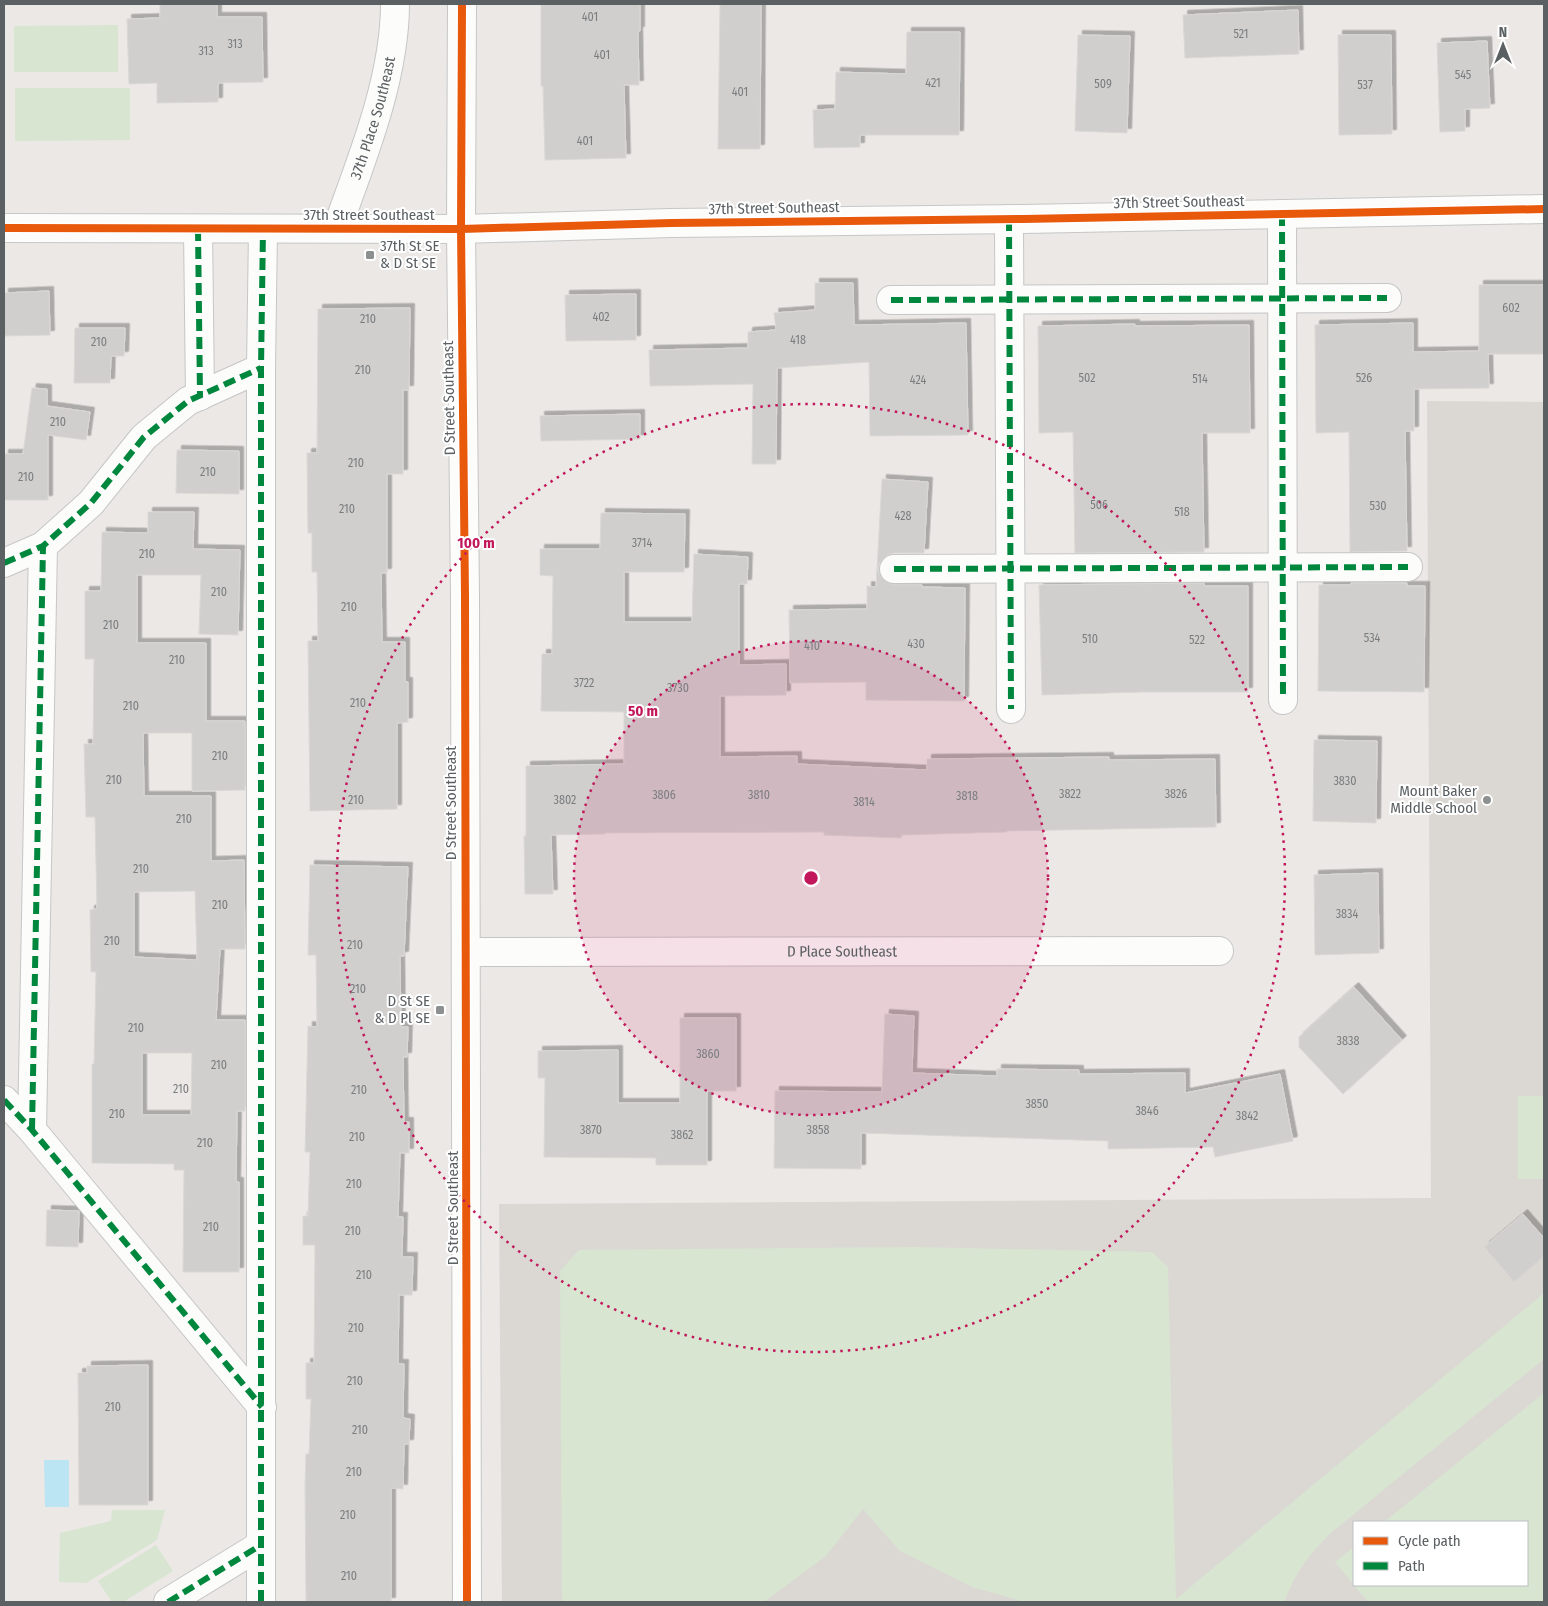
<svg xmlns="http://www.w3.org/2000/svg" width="1548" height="1606" font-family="'Fira Sans Condensed',sans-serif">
	<defs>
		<filter id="shadow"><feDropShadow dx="4.5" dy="-4.5" stdDeviation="0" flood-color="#0004"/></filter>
	</defs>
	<rect width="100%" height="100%" fill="#ebe8e5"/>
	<path fill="#dbd8d4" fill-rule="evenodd" d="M 1427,401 L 1544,402 L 1544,1602 L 502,1602 L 499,1204 L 1431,1198 ZM 1354,1522 L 1527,1522 L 1527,1585 L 1354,1585 Z"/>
	<g fill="#d7e5d1">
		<polygon points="118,25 118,72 14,72 14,26"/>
		<polygon points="15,88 130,88 130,140 15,141"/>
		<rect x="1518" y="1096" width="26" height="83"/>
		<path d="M 916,1247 L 1152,1252 L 1168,1267 L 1176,1599 L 1544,1293 L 1544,1359 L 1332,1532 C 1307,1556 1297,1571 1284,1602 L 1178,1602 L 1176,1601 L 1176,1602 L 1025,1602 L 972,1587 L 900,1551 L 863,1509 L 826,1556 L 764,1602 L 562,1602 L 560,1271 L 579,1250 Z"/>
		<polygon points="1544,1393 1544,1602 1368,1602 1335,1562 1354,1547 1354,1585 1527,1585 1527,1522 1384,1522"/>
		<polygon points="112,1510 165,1510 157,1540 86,1583 59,1582 60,1533 111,1521"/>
		<polygon points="156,1545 173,1571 123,1602 112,1602 98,1581"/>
	</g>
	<polygon fill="#bbe5f3" points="44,1460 69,1460 69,1507 45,1507"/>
	<g fill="#d1cfce" stroke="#dad8d4" fill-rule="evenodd" filter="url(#shadow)">
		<polygon points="160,4 217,4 217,17 262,17 263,82 218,83 218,102 157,103 157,83 129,84 127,19 160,18"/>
		<polygon points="541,4 640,4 640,31 638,31 639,85 624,85 626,158 545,160 543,86 541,86"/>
		<polygon points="720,4 761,4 760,149 718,149"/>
		<polygon points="1298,10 1299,54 1185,58 1183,15"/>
		<polygon points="907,32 960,32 959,135 860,135 860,147 814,148 813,110 835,109 836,72 906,74"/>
		<polygon points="1078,35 1130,36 1127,133 1075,131"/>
		<polygon points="1338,35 1391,35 1392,134 1339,135"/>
		<polygon points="1487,41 1490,108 1465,109 1465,131 1440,132 1437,43"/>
		<polygon points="815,283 853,283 854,325 966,323 968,435 870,436 869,362 777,368 776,464 752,464 753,384 650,386 649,350 748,348 748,332 776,330 774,313 815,310"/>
		<polygon points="1479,285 1544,285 1544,354 1488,354 1489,388 1414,389 1414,431 1405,431 1407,551 1350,552 1349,432 1316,433 1315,325 1413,323 1413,352 1479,351"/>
		<polygon points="49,291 50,335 4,336 4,293"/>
		<polygon points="636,294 636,340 566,341 565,295"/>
		<polygon points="410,308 409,390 403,390 403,474 387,474 387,573 381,573 382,642 405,642 405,682 408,682 408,722 397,723 397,809 310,811 308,641 318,641 317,572 312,572 312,533 308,533 307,453 317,453 318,309"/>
		<polygon points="1135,324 1135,326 1249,325 1250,433 1202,433 1204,552 1075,553 1073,432 1039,433 1038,326"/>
		<polygon points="75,328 125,328 124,356 111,356 110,383 74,383"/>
		<polygon points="32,388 47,389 47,406 90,412 86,440 48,435 48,500 4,500 4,454 23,454"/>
		<polygon points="640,414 640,439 541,441 540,416"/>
		<polygon points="177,450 239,451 239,494 176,493"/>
		<polygon points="882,479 928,482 924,553 894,553 887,555 880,562 878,570 881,577 886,582 894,585 922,585 922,587 965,588 964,701 866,700 866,682 790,683 789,610 867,609 867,586 876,587"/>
		<path d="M 148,512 L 194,512 L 193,549 L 240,550 L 238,635 L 199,634 L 201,575 L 137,575 L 137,643 L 206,643 L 206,721 L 245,721 L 245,790 L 192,791 L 192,733 L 143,733 L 144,796 L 211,796 L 211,861 L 244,860 L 245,949 L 220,949 L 216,1020 L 245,1020 L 245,1111 L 237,1111 L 236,1182 L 239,1182 L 239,1272 L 183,1272 L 184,1170 L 174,1170 L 174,1164 L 92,1163 L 92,1064 L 94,1064 L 96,972 L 91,972 L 90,910 L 97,909 L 95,817 L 86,817 L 84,744 L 93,744 L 94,659 L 85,659 L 85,591 L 101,591 L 102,532 L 148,533 ZM 195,891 L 197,960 L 134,957 L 134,892 ZM 142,1053 L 192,1053 L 191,1115 L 142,1115 Z"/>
		<polygon points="601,513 685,514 684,572 624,572 624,622 692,622 694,554 748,557 747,584 739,584 739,665 786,664 786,695 720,696 720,757 797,756 797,764 927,770 927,759 1109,757 1109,760 1215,759 1216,827 1007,831 1007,832 902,835 901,838 824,835 824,832 605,833 605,834 551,835 553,894 525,894 524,836 526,836 526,766 624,764 624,712 541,711 542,654 552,654 553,576 540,575 540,549 600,549"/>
		<polygon points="1204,583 1204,586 1248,586 1248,692 1142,692 1042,695 1039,585"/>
		<polygon points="1351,583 1407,583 1407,586 1425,586 1424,692 1318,691 1319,585 1351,585"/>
		<polygon points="1314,740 1377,741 1376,823 1313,821"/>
		<polygon points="310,865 408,867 404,956 400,956 401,1027 408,1027 407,1057 403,1057 404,1122 409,1122 409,1153 400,1153 398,1217 403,1217 402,1257 413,1257 412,1295 399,1295 398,1364 404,1364 403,1418 410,1419 409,1444 404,1444 403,1489 391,1488 391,1602 306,1602 305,1485 306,1454 309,1454 311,1399 306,1399 306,1363 314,1363 315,1245 303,1245 303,1216 308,1216 310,1152 305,1152 308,1026 317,1027 316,955 308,955"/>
		<polygon points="1378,873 1379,953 1315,955 1314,875"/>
		<polygon points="1354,987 1402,1040 1343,1094 1299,1047 1299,1037"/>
		<polygon points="885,1014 914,1016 912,1073 997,1076 997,1069 1079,1070 1079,1074 1185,1073 1185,1093 1280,1074 1293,1141 1215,1157 1213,1147 1108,1149 1108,1141 861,1133 861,1169 774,1168 775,1091 882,1092"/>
		<polygon points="680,1018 736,1018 736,1091 707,1091 707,1165 656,1165 656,1158 544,1157 545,1078 538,1078 538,1051 618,1050 618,1103 680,1103"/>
		<polygon points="47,1210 79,1211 78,1247 46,1246"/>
		<polygon points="1523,1214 1544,1238 1544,1256 1514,1282 1484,1247"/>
		<polygon points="148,1365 148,1505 79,1505 78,1373 87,1373 87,1366"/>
	</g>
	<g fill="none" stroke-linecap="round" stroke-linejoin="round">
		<defs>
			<g id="street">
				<polyline points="462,4 461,229 465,595 467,1602"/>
				<polyline points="1282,214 1283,700"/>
				<polyline points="1009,219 1011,709"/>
				<path id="s1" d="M 337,228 C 362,159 395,78 395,4"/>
				<polyline points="198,229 200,396"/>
				<polyline points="891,300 1387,298"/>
				<polyline points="4,563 43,546 91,503 144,437 188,401 261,368"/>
				<polyline points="894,569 1408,567"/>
				<path id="s2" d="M 466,952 L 1219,951"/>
				<polyline points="4,1100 32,1130 262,1407"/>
				<polyline points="32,1130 43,546"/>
				<polyline points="168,1602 261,1545"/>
				<polyline points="261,1602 261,368 263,229"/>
			</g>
			<polyline id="secondary" points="4,228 461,229 671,223 1023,219 1544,209"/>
		</defs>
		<use href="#street" stroke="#c7c6c6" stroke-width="30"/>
		<use href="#secondary" stroke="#c7c7c7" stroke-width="30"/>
		<use href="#street" stroke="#fcfcfb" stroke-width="28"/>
		<use href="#secondary" stroke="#fcfcfb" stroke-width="28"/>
		<g stroke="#00873e" stroke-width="6" stroke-dasharray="12 6" stroke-linecap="butt">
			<polyline points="1282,214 1283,700"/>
			<polyline points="1009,219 1011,709"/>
			<polyline points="198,229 200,396"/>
			<polyline points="891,300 1387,298"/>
			<polyline points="4,563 43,546 91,503 144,437 188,401 261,368"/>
			<polyline points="894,569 1408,567"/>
			<polyline points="4,1100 32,1130 262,1407"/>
			<polyline points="32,1130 43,546"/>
			<polyline points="168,1602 261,1545"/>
			<polyline points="261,1602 261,368 263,229"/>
		</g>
		<defs>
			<g id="cycleway">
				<polyline points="462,4 461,229 465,595 467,1602"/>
				<polyline points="4,228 461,229 671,223 1023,219 1544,209"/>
			</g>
		</defs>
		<use href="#cycleway" stroke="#fff" stroke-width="11"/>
		<use href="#cycleway" stroke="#e8590c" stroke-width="8"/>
	</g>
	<circle cx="811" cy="878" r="237" fill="#c2185b" fill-opacity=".12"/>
	<g fill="none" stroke="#c2185b" stroke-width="2.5" stroke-dasharray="2.5 5">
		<circle cx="811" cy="878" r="237"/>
		<circle cx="811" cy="878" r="474"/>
	</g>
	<g fill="#8d9090" stroke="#fff" stroke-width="2">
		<rect x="365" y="250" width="10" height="10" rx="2.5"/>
		<circle cx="1487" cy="800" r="5"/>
		<rect x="435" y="1005" width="10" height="10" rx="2.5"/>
	</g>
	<g text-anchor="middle" stroke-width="4" stroke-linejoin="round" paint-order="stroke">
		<g font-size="12" fill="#7a7d7f">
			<text x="590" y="21">401</text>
			<text x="1241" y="38">521</text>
			<text x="235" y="48">313</text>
			<text x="206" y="55">313</text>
			<text x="602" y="59">401</text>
			<text x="1463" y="79">545</text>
			<text x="933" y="87">421</text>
			<text x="1103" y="88">509</text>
			<text x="1365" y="89">537</text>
			<text x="740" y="96">401</text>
			<text x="585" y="145">401</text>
			<text x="1511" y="312">602</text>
			<text x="601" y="321">402</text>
			<text x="368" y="323">210</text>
			<text x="798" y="344">418</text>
			<text x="99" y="346">210</text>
			<text x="363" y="374">210</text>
			<text x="1087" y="382">502</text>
			<text x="1364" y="382">526</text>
			<text x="1200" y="383">514</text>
			<text x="918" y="384">424</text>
			<text x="58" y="426">210</text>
			<text x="356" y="467">210</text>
			<text x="208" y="476">210</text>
			<text x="26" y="481">210</text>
			<text x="1099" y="509">506</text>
			<text x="1378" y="510">530</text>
			<text x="347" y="513">210</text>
			<text x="1182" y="516">518</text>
			<text x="903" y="520">428</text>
			<text x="642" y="547">3714</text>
			<text x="147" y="558">210</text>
			<text x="219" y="596">210</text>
			<text x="349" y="611">210</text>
			<text x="111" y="629">210</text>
			<text x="1372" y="642">534</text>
			<text x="1090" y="643">510</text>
			<text x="1197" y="644">522</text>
			<text x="916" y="648">430</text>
			<text x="812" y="650">410</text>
			<text x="177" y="664">210</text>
			<text x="584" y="687">3722</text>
			<text x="678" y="692">3730</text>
			<text x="358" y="707">210</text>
			<text x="131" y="710">210</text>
			<text x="220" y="760">210</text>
			<text x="114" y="784">210</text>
			<text x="1345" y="785">3830</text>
			<text x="1070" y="798">3822</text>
			<text x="1176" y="798">3826</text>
			<text x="664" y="799">3806</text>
			<text x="759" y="799">3810</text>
			<text x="967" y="800">3818</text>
			<text x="356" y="804">210</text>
			<text x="565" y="804">3802</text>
			<text x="864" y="806">3814</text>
			<text x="184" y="823">210</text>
			<text x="141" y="873">210</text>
			<text x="220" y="909">210</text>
			<text x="1347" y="918">3834</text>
			<text x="112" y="945">210</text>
			<text x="355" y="949">210</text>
			<text x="358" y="993">210</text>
			<text x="136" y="1032">210</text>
			<text x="1348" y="1045">3838</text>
			<text x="708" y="1058">3860</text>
			<text x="219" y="1069">210</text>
			<text x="181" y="1093">210</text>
			<text x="359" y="1094">210</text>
			<text x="1037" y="1108">3850</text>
			<text x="1147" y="1115">3846</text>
			<text x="117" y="1118">210</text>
			<text x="1247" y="1120">3842</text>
			<text x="591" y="1134">3870</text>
			<text x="818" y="1134">3858</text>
			<text x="682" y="1139">3862</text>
			<text x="357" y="1141">210</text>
			<text x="205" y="1147">210</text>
			<text x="354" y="1188">210</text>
			<text x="211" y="1231">210</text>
			<text x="353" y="1235">210</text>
			<text x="364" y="1279">210</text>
			<text x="356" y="1332">210</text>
			<text x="355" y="1385">210</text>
			<text x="113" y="1411">210</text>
			<text x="360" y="1434">210</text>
			<text x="354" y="1476">210</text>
			<text x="348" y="1519">210</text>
			<text x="349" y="1580">210</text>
		</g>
		<g font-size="15" fill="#5b6063" stroke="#fff">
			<text dy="5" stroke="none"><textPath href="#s1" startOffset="116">37th Place Southeast</textPath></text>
			<text transform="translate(1179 202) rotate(-1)" y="5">37th Street Southeast</text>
			<text transform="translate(774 208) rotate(-1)" y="5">37th Street Southeast</text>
			<text x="369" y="220">37th Street Southeast</text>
			<text transform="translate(449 398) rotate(-91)" y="5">D Street Southeast</text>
			<text transform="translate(451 803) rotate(-90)" y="5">D Street Southeast</text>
			<text dy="5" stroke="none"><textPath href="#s2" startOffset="376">D Place Southeast</textPath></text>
			<text transform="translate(453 1208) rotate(-90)" y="5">D Street Southeast</text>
		</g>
		<g font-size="15" fill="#5b6063" stroke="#fff" text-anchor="end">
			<text x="380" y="251" text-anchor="start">37th St SE<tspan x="380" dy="17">&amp; D St SE</tspan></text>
			<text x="1477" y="796">Mount Baker<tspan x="1477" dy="17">Middle School</tspan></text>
			<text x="430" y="1006">D St SE<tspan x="430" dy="17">&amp; D Pl SE</tspan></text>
		</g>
	</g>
	<circle cx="811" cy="878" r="8" fill="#c2185b" stroke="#fff" stroke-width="2.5"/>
	<g font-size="15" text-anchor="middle" font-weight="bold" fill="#c2185b" stroke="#fff" stroke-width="4" stroke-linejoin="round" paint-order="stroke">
		<text x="476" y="548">100 m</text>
		<text x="643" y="716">50 m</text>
	</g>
	<rect width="1548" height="1606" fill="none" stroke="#5b6063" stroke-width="10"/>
	<rect x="1353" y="1521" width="175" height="65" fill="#ffffff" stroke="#bdbfc1"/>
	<rect x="1363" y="1537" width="25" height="8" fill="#e8590c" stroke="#bdbfc1"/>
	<text x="1398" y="1546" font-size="15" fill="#5b6063">Cycle path</text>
	<rect x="1363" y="1562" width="25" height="8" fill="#00873e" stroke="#bdbfc1"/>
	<text x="1398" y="1571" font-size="15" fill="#5b6063">Path</text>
	<g transform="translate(1503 45)" stroke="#ffffff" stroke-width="4" paint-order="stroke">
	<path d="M0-4L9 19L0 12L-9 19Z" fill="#5b6063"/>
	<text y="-8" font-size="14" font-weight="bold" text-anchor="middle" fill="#5b6063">N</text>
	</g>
</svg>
